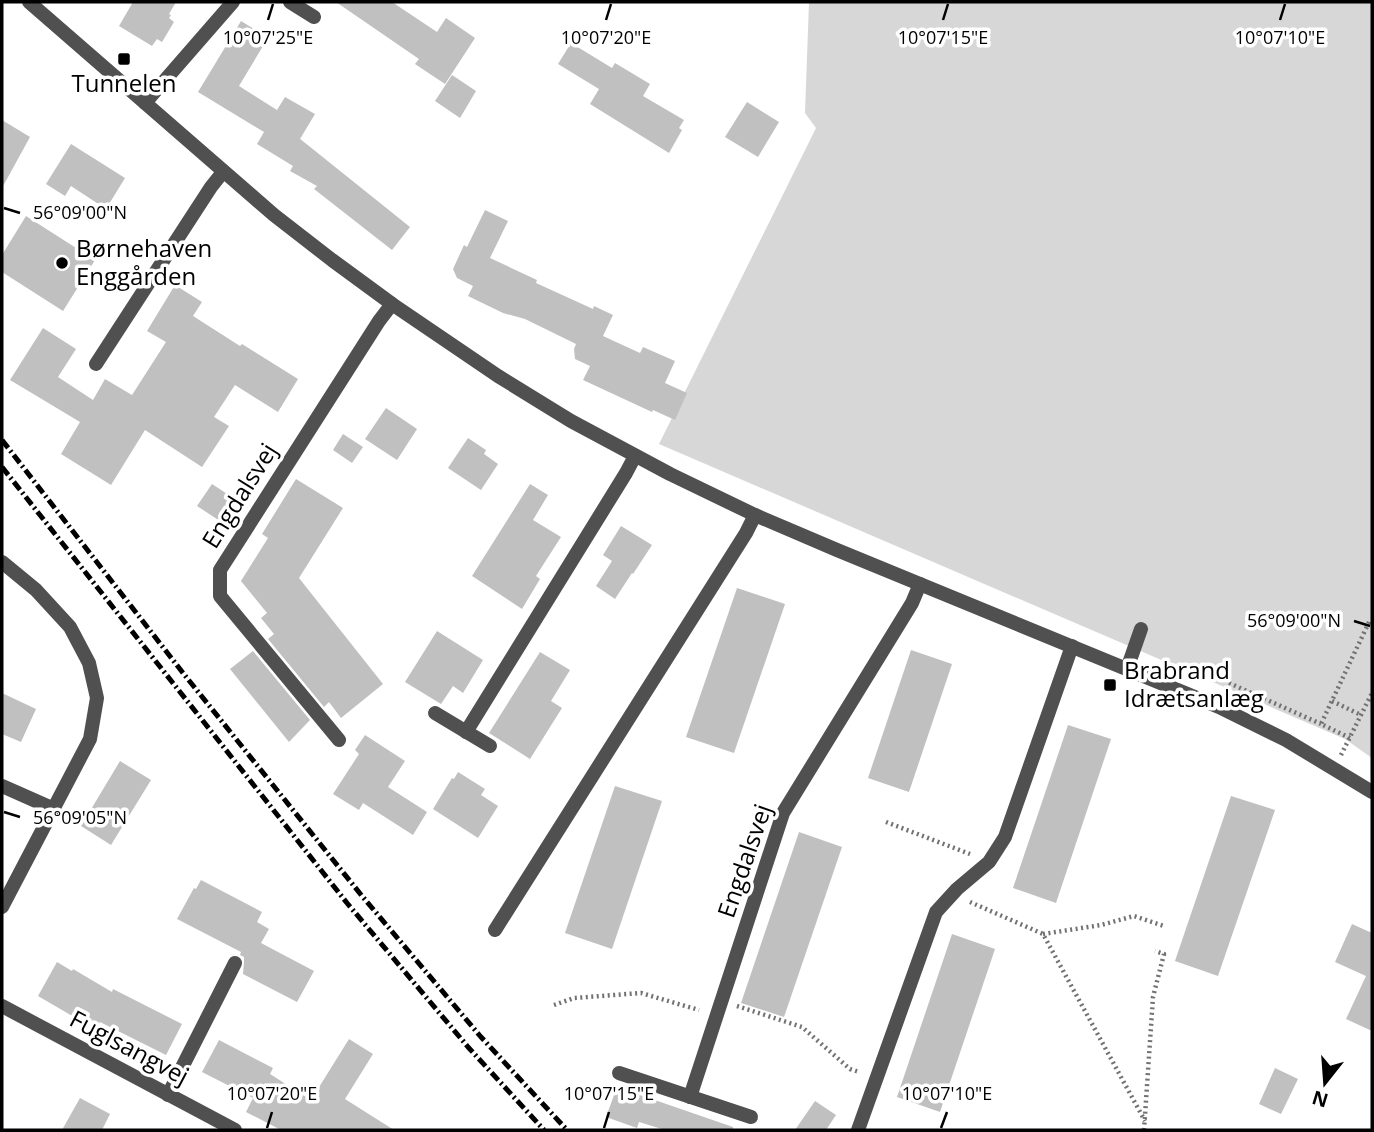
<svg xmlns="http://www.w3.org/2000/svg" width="1374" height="1132" font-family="'Open Sans',sans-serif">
	<rect width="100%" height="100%" fill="#fff"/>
	<polygon fill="#d7d7d7" points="809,2 1372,2 1372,758 1345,739 659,444 816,128 805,113"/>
	<g fill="#c0c0c0">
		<polygon points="133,2 176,2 169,14 171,15 169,18 174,22 162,42 157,39 152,46 119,26"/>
		<polygon points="336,2 392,2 437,32 446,18 475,38 445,84 415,64 419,59"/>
		<polygon points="241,21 267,37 264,40 266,41 239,86 277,110 285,97 315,114 300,139 299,138 410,227 392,250 314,189 317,186 290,171 293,166 257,144 264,132 198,92"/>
		<polygon points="571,43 612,68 615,63 650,84 643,96 684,120 679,128 682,130 669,153 590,104 599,89 558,64"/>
		<polygon points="452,75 476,91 460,118 435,101"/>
		<polygon points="747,102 779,122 758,157 725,137"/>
		<polygon points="2,120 30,137 2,188"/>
		<polygon points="71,144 125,178 106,209 71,186 65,196 46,184"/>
		<polygon points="485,210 508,221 490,258 537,280 536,283 593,309 594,306 613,315 603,336 640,353 643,347 675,361 665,383 687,393 675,420 653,410 652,412 583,380 590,366 575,359 574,349 576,344 525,319 503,313 468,296 473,286 457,278 453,269 464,245 467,247"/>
		<polygon points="26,216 95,260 63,311 2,272 2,255"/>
		<polygon points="175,285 202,302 193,316 240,346 242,344 298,379 278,412 235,385 214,417 229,426 202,467 145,430 111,485 61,454 80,422 10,380 43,328 76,349 58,377 93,400 105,379 132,395 166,342 147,331"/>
		<polygon points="386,408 417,429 397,460 365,439"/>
		<polygon points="343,434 363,447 352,463 333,450"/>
		<polygon points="468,438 486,450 484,454 498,464 481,490 448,468"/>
		<polygon points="296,479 343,508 299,578 383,684 341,718 329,702 324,707 268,639 274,634 261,618 267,613 241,581 268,538 262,534"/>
		<polygon points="212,484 238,501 223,523 197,506"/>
		<polygon points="530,484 548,495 533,520 561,537 536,576 540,579 522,609 472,576"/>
		<polygon points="621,526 652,545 633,574 632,573 615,599 596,586 612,561 603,555"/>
		<polygon points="737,588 785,604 734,753 686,737"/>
		<polygon points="437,631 483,660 463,693 453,686 441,704 405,682"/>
		<polygon points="911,650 952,664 909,792 868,778"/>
		<polygon points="253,651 310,720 289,742 230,669"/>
		<polygon points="540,652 570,670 551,701 562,708 530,759 489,733"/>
		<polygon points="2,693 36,709 21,742 2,734"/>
		<polygon points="1068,725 1111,739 1056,903 1013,888"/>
		<polygon points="365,735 405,761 388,787 427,812 413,835 363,803 359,810 333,794 359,754 355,750"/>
		<polygon points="120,761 151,780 111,845 81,826"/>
		<polygon points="458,772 485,789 481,795 498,806 478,838 433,809 452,778 454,779"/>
		<polygon points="615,786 662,801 612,949 565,933"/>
		<polygon points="1231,796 1275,810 1218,976 1175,961"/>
		<polygon points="799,832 842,847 784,1017 741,1003"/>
		<polygon points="201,880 262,912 257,922 269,929 261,943 314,971 297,1002 243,974 244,962 244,957 240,955 241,952 177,919 194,888 196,889"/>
		<polygon points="1352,924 1372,933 1372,1031 1346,1019 1366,976 1335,962"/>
		<polygon points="952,934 995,949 940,1112 897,1097"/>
		<polygon points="57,962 72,971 73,969 112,992 113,989 182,1024 166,1055 100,1022 97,1027 88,1021 86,1024 38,996"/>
		<polygon points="349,1039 373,1054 345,1099 394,1130 281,1130 246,1112 253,1098 202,1072 219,1040 273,1068 270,1074 311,1100"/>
		<polygon points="1275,1068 1298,1079 1281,1114 1259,1104"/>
		<polygon points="617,1087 733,1127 733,1130 665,1130 639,1122 637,1128 606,1117"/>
		<polygon points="80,1098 110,1114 102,1130 62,1130"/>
		<polygon points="815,1101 836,1115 826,1130 795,1130"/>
	</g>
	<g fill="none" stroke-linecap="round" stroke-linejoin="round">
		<g stroke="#727272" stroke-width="4.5" stroke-dasharray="2 3.5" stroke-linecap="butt">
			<polyline points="1229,683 1321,724"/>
			<polyline points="1332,701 1361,715"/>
			<polyline points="1350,738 1321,724 1370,620 1372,621"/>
			<polyline points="1341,755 1372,693"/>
			<polyline points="886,822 970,854"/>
			<polyline points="970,902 1043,934 1145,1121"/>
			<polyline points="1043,934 1101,925 1134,916 1164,926"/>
			<polyline points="554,1005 574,998 641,993 699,1010"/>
			<polyline points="737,1006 802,1027 850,1069 859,1072"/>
			<polyline points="1144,1130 1153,997 1164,954 1155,951"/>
		</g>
		<g stroke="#505050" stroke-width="14">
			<polyline points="1127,669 1141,629"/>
			<polyline points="619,1073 751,1117"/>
			<polyline points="168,1095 235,963"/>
		</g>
		<g stroke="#505050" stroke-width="14">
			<polyline points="29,2 274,215 332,260 392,304 498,376 571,421 670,474 755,515 837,550 1219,707 1286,740 1372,792"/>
			<polyline points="290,2 314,17"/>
			<polyline points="145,103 233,2"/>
			<polyline points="96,364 211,187 223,172"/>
			<polyline points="2,562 36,590 70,627 89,663 97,698 90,739 2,907"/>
			<polyline points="435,713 490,746"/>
			<polyline points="466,732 626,473 635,456"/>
			<polyline points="339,740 220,596 220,570 379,321 392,304"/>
			<polyline points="2,786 54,809"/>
			<polyline points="495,930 746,533 755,515"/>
			<polyline points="2,1006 235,1130"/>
			<polyline points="690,1097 783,813 912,603 920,584"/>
			<polyline points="858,1130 936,912 957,889 989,862 1005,837 1072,646"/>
		</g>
		<g stroke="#000" stroke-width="5" stroke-dasharray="10 3.5 2 3.5" stroke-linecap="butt">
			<polyline points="2,440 183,673 362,896 481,1037 567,1130"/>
			<polyline points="2,467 347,903 468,1047 544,1130"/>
		</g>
	</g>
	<path fill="none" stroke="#000" stroke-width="2.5" d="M 268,20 L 273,4M 606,20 L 611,4M 943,20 L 948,4M 1280,20 L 1285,4M 4,208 L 20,213M 1354,621 L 1370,626M 4,812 L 20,817M 267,1128 L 272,1112M 604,1128 L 609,1112M 941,1128 L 947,1112"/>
	<g fill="#000" stroke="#fff" stroke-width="2.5">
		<rect x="117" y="52" width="14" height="14" rx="3.5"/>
		<circle cx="62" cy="263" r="7"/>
		<rect x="1103" y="678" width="14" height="14" rx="3.5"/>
	</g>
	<g text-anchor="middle" stroke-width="7" stroke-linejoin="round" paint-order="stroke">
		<g font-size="24" fill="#000" stroke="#fff" text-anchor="start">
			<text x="124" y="92" text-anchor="middle">Tunnelen</text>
			<text x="76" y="257">Børnehaven<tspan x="76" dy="28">Enggården</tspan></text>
			<text x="1124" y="679">Brabrand<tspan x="1124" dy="28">Idrætsanlæg</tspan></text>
		</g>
		<g font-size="24" fill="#000" stroke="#fff">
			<text transform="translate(240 496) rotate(-58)" y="8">Engdalsvej</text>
			<text transform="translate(745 861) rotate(-71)" y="8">Engdalsvej</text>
			<text transform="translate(129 1048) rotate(28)" y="8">Fuglsangvej</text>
		</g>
	</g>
	<g font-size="18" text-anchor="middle" fill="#000" stroke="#fff" stroke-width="7" stroke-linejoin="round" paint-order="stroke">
		<text x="268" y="44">10°07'25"E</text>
		<text x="606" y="44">10°07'20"E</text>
		<text x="943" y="44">10°07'15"E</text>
		<text x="1280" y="44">10°07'10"E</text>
		<text x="80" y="219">56°09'00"N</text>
		<text x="1294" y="627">56°09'00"N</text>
		<text x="80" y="824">56°09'05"N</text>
		<text x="272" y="1100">10°07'20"E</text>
		<text x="609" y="1100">10°07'15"E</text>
		<text x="947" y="1100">10°07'10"E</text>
	</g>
	<rect width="1374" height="1132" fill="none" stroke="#000000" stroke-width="7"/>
	<g transform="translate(1325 1083) rotate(197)" stroke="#ffffff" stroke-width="5" paint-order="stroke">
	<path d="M0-5L12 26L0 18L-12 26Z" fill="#000000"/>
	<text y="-10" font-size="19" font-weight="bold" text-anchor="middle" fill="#000000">N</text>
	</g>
</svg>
